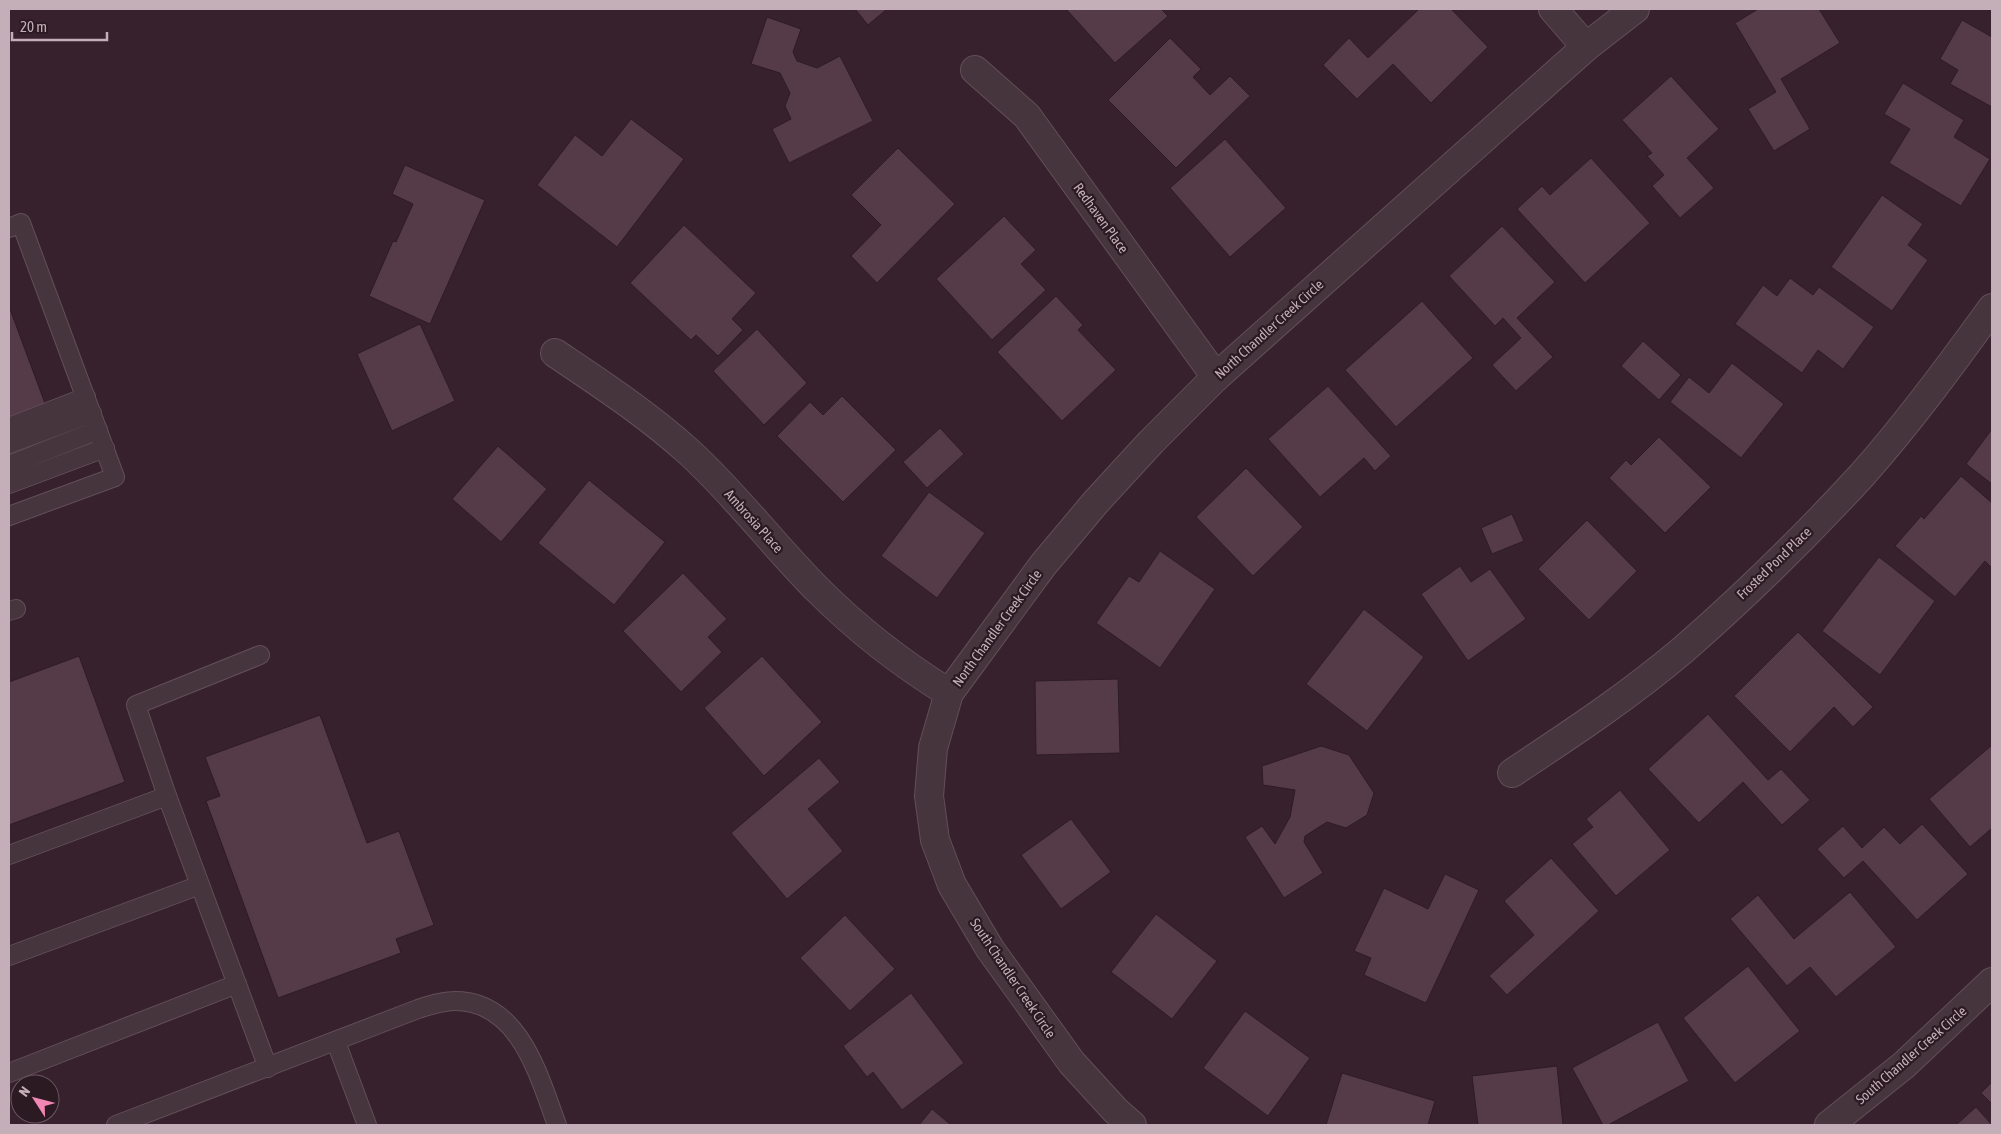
<svg xmlns="http://www.w3.org/2000/svg" width="2001" height="1134" font-family="'Asap Condensed',sans-serif">
	<rect width="100%" height="100%" fill="#37212c"/>
	<g fill="#553b47" stroke="#2e1c25">
		<polygon points="855,9 887,9 868,25"/>
		<polygon points="1066,9 1161,9 1168,16 1115,63"/>
		<polygon points="1419,9 1451,9 1488,47 1431,103 1393,64 1357,99 1323,65 1349,38 1368,58"/>
		<polygon points="1758,9 1819,9 1840,43 1781,79 1810,129 1774,151 1748,109 1776,92 1735,23"/>
		<polygon points="767,17 801,29 793,52 797,61 817,68 840,56 873,121 789,163 772,129 791,119 785,106 790,93 780,73 751,64"/>
		<polygon points="1962,20 1992,37 1992,107 1950,84 1958,70 1940,59"/>
		<polygon points="1170,38 1201,69 1193,77 1210,95 1230,76 1250,96 1176,168 1108,100"/>
		<polygon points="1671,76 1719,129 1687,158 1714,188 1680,218 1652,186 1664,175 1647,156 1652,153 1622,120"/>
		<polygon points="1903,83 1964,120 1954,137 1990,159 1961,206 1889,163 1910,129 1884,114"/>
		<polygon points="631,119 684,159 617,247 537,185 575,135 602,156"/>
		<polygon points="1225,139 1286,208 1230,257 1170,188"/>
		<polygon points="898,148 955,204 877,283 851,256 881,225 851,195"/>
		<polygon points="1591,158 1650,223 1585,283 1517,209 1542,186 1550,195"/>
		<polygon points="405,165 485,200 430,324 369,296 393,241 396,242 413,204 392,194"/>
		<polygon points="1882,195 1923,224 1908,245 1928,260 1892,311 1831,267"/>
		<polygon points="1004,216 1036,250 1021,264 1046,290 992,340 936,279"/>
		<polygon points="684,225 756,293 732,319 743,330 718,356 696,335 691,340 630,283"/>
		<polygon points="1502,226 1555,282 1517,318 1553,357 1516,391 1492,365 1521,338 1503,318 1495,326 1449,276"/>
		<polygon points="1790,278 1813,295 1819,287 1874,327 1843,369 1818,350 1802,373 1735,324 1763,285 1777,296"/>
		<polygon points="1056,296 1083,325 1078,330 1116,370 1062,421 997,352"/>
		<polygon points="1422,301 1473,358 1396,427 1345,370"/>
		<polygon points="9,309 10,309 46,406 42,408 64,467 25,481 9,435"/>
		<polygon points="420,324 455,401 392,431 357,354"/>
		<polygon points="757,329 807,383 764,425 713,371"/>
		<polygon points="1643,341 1681,375 1659,400 1621,366"/>
		<polygon points="1732,363 1784,404 1741,458 1670,402 1689,377 1709,393"/>
		<polygon points="1328,386 1391,456 1375,471 1364,458 1320,497 1268,439"/>
		<polygon points="842,396 896,450 843,502 777,436 810,402 823,415"/>
		<polygon points="940,428 964,454 927,488 903,462"/>
		<polygon points="1992,429 1992,484 1966,464"/>
		<polygon points="1659,437 1711,487 1665,533 1609,478 1626,460 1631,465"/>
		<polygon points="498,446 547,489 501,542 452,499"/>
		<polygon points="1246,468 1303,527 1253,576 1196,517"/>
		<polygon points="1961,476 1992,503 1992,568 1985,561 1955,597 1895,546 1921,516 1924,519"/>
		<polygon points="589,480 665,542 614,605 538,543"/>
		<polygon points="929,492 985,533 937,598 881,556"/>
		<polygon points="1512,514 1524,541 1492,554 1481,528"/>
		<polygon points="1587,520 1637,571 1589,620 1538,569"/>
		<polygon points="1160,551 1215,589 1160,668 1096,623 1129,576 1139,582"/>
		<polygon points="1879,557 1935,601 1880,675 1822,631"/>
		<polygon points="1460,566 1471,582 1490,569 1526,619 1468,661 1421,594"/>
		<polygon points="683,573 727,619 708,637 722,652 681,692 623,631"/>
		<polygon points="1364,609 1424,657 1367,731 1306,684"/>
		<polygon points="1798,632 1873,707 1853,727 1834,707 1790,752 1734,696"/>
		<polygon points="79,656 125,782 9,825 9,682"/>
		<polygon points="762,656 822,722 764,776 704,708"/>
		<polygon points="1118,679 1120,753 1036,755 1035,681"/>
		<polygon points="1708,714 1768,780 1781,769 1810,800 1782,825 1743,782 1699,823 1648,769"/>
		<polygon points="320,715 367,843 399,831 434,925 396,939 401,953 278,998 206,801 220,796 205,757"/>
		<polygon points="1992,745 1992,831 1991,829 1970,847 1929,799"/>
		<polygon points="1321,746 1349,755 1374,793 1367,815 1346,828 1327,822 1305,836 1304,842 1323,873 1284,898 1245,837 1262,826 1275,844 1290,817 1295,790 1263,785 1262,766"/>
		<polygon points="819,758 840,782 808,809 843,851 787,899 731,833"/>
		<polygon points="1620,790 1670,850 1616,896 1572,844 1593,827 1586,819"/>
		<polygon points="1071,819 1111,872 1061,909 1021,855"/>
		<polygon points="1922,824 1968,874 1917,920 1863,861 1844,878 1817,849 1843,826 1862,848 1884,827 1900,844"/>
		<polygon points="1551,858 1599,911 1507,995 1489,976 1534,935 1504,901"/>
		<polygon points="1445,874 1479,890 1426,1003 1364,975 1371,958 1354,951 1384,888 1428,909"/>
		<polygon points="1850,892 1896,947 1836,997 1810,967 1787,986 1730,919 1758,895 1794,939"/>
		<polygon points="1156,914 1217,961 1172,1019 1111,972"/>
		<polygon points="845,915 895,969 850,1011 800,958"/>
		<polygon points="1748,966 1800,1031 1735,1083 1683,1018"/>
		<polygon points="911,993 964,1063 902,1110 873,1072 867,1077 843,1046"/>
		<polygon points="1245,1011 1310,1058 1268,1116 1203,1068"/>
		<polygon points="1658,1022 1689,1081 1608,1125 1603,1125 1572,1068"/>
		<polygon points="1557,1066 1563,1125 1478,1125 1472,1076"/>
		<polygon points="1342,1073 1435,1101 1428,1125 1326,1125"/>
		<polygon points="1992,1082 1992,1104 1981,1093"/>
		<polygon points="1976,1107 1992,1125 1956,1125"/>
		<polygon points="932,1109 951,1125 919,1125"/>
	</g>
	<g fill="none" stroke-linecap="round" stroke-linejoin="round">
		<defs>
			<g id="lane">
				<polyline points="9,228 21,223 115,477 9,516"/>
				<polyline points="9,427 86,397"/>
				<polyline points="9,444 92,413"/>
				<polyline points="9,465 98,430"/>
				<polyline points="9,484 105,448"/>
				<polyline points="9,611 16,609"/>
				<polyline points="260,655 136,705 167,796 268,1068"/>
				<polyline points="9,855 167,796"/>
				<polyline points="9,956 200,885"/>
				<polyline points="336,1042 367,1125"/>
				<polyline points="9,1073 237,984"/>
				<path d="M 116,1125 L 418,1009 C 430,1005 442,1001 455,1001 C 520,1001 539,1077 557,1125"/>
			</g>
			<g id="street">
				<polyline points="1553,9 1586,47"/>
				<polyline points="975,70 1027,116 1216,377"/>
				<path d="M 555,353 C 601,384 647,414 689,452 C 735,494 774,546 818,590 C 858,630 902,664 949,693"/>
				<path d="M 1512,773 C 1571,734 1630,695 1684,649 C 1746,595 1806,536 1862,475 C 1909,422 1951,365 1992,308"/>
				<polyline points="1132,1125 1116,1111 1072,1063 990,949 952,885 935,840 929,796 933,748 949,693 1043,565 1095,503 1151,442 1216,377 1586,47 1635,9"/>
				<polyline points="1829,1125 1904,1065 1992,982"/>
			</g>
		</defs>
		<use href="#lane" stroke="#624f58" stroke-width="20"/>
		<use href="#street" stroke="#624f58" stroke-width="30"/>
		<use href="#lane" stroke="#47353d" stroke-width="18"/>
		<use href="#street" stroke="#47353d" stroke-width="28"/>
	</g>
	<g text-anchor="middle" stroke-width="4.5" stroke-linejoin="round" paint-order="stroke">
		<g font-size="14" fill="#c4afb8" stroke="#2c1a23">
			<text transform="translate(1101 218) rotate(54)" y="5">Redhaven Place</text>
			<text transform="translate(1269 329) rotate(-42)" y="5">North Chandler Creek Circle</text>
			<text transform="translate(754 521) rotate(48)" y="5">Ambrosia Place</text>
			<text transform="translate(1774 563) rotate(-44)" y="5">Frosted Pond Place</text>
			<text transform="translate(997 628) rotate(-54)" y="5">North Chandler Creek Circle</text>
			<text transform="translate(1013 978) rotate(56)" y="5">South Chandler Creek Circle</text>
			<text transform="translate(1911 1055) rotate(-41)" y="5">South Chandler Creek Circle</text>
		</g>
	</g>
	<rect width="2001" height="1134" fill="none" stroke="#c4afb8" stroke-width="20"/>
	<g transform="translate(35 1099) rotate(306)"><circle r="24" fill="#2c1a23" stroke="#69565f"/>
	<path d="M0-4L9 19L0 12L-9 19Z" fill="#f286b5"/>
	<text y="-8" font-size="14" font-weight="bold" text-anchor="middle" fill="#c4afb8">N</text>
	</g>
	<path d="M12 32v8h95v-8" fill="none" stroke="#c4afb8" stroke-width="2.5"/>
	<text x="20" y="32" font-size="15" fill="#c4afb8" stroke="#2c1a23" stroke-width="4" paint-order="stroke">20 m</text>
</svg>
